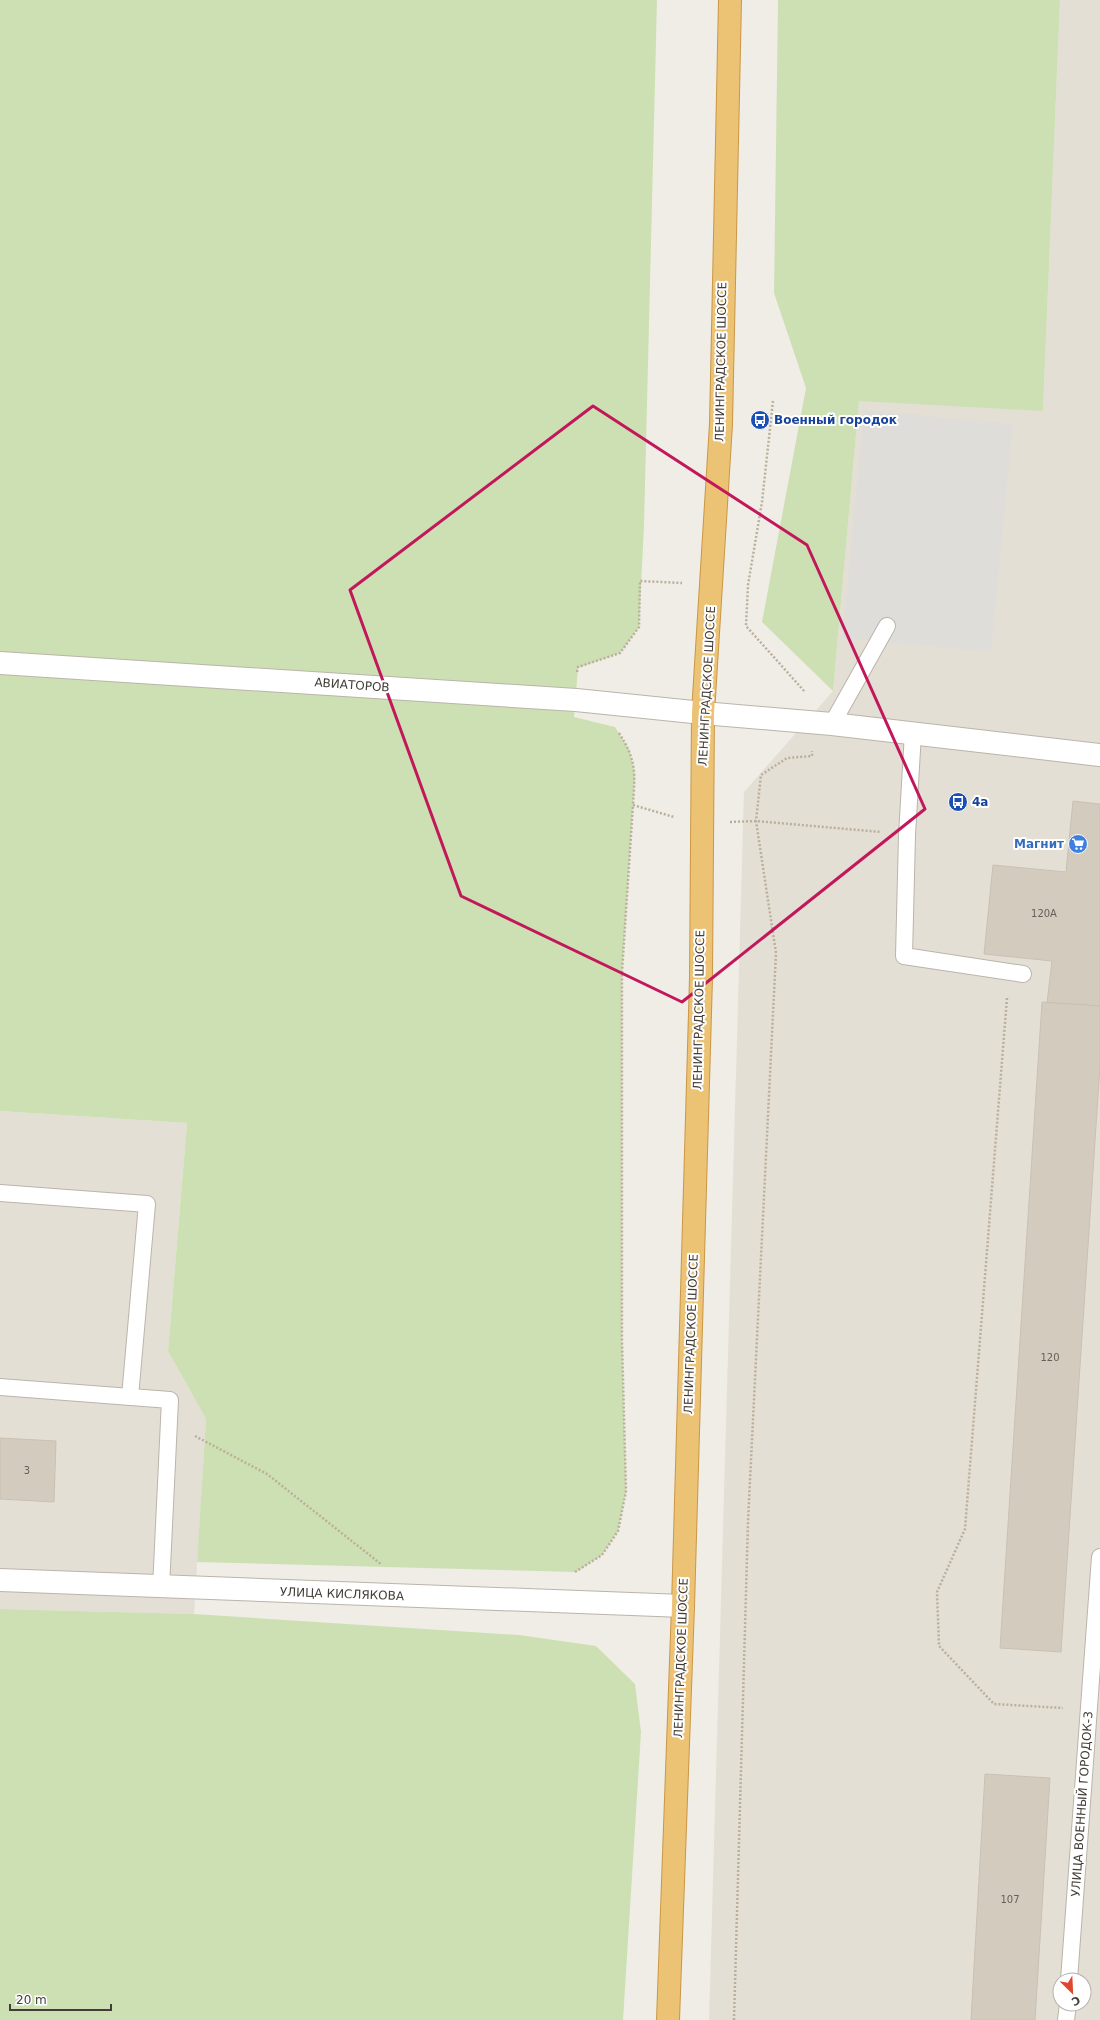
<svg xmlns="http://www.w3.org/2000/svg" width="1100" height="2020" font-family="'DejaVu Sans',sans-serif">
	<rect width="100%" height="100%" fill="#f0ede6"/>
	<g fill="#e4dfd4" fill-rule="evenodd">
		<path d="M 1060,0 L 1100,0 L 1100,2020 L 709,2020 L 744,792 L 833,691 L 859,400 L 1043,410 ZM 1060,1980 L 1084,1980 L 1084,2004 L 1060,2004 Z"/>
		<polygon points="0,1111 187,1123 168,1351 206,1419 194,1614 0,1609"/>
	</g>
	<g fill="#cde0b3">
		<polygon points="0,0 657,0 644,526 639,627 620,653 578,668 574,717 615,727 630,751 635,775 622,972 622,1341 626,1491 618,1531 602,1555 576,1572 197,1562 206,1419 168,1351 187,1123 0,1111"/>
		<polygon points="778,0 1060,0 1043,411 859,401 833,691 762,622 806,388 774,293"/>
		<polygon points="0,1609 194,1614 519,1635 596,1646 635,1684 641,1732 623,2020 0,2020"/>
	</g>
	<polygon fill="#dfddda" points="864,410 1013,424 991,652 842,638"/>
	<g fill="#d4cbbf" stroke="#cac0b1">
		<polygon points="1073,801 1100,804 1100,1006 1047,1003 1052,961 984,954 993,865 1066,872"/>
		<polygon points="1042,1002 1100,1006 1100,1066 1061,1652 1000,1648"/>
		<polygon points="0,1438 56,1441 54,1502 0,1499"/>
		<polygon points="985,1774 1050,1778 1035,2020 971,2020"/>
	</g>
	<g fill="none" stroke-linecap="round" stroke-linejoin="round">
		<defs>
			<g id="lane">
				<polyline points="832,724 887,626"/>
				<polyline points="913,733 907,835 904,956 1023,974"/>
				<polyline points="0,1193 147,1204 130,1397"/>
				<polyline points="0,1387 170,1400 161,1588"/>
				<polyline points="1069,1980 1100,1557"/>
				<polyline points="1066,2020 1068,2004"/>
			</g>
			<g id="street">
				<polyline points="0,663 576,700 703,713 832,724 1100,755"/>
				<polyline points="0,1580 683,1606"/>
			</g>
			<polyline id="highway" points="668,2020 683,1606 701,978 703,713 721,424 730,0"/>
		</defs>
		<use href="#lane" stroke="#bbb4a9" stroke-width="18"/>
		<use href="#street" stroke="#bbb4a9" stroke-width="24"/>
		<use href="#highway" stroke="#ca9746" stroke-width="24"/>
		<g stroke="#bbaf9c" stroke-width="2.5" stroke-dasharray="2 2" stroke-linecap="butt">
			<polyline points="773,401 762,502 748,585 746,626 805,692"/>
			<polyline points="577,672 578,667 620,653 639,627 640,581 682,583"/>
			<path d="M 619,733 C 637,761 635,773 633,805"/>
			<polyline points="730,822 756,821 881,832"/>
			<polyline points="1007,998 965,1529 937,1592 939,1646 994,1704 1063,1708"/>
			<polyline points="195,1436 267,1474 382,1565"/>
			<polyline points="575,1572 602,1555 618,1531 626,1491 622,1341 622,972 633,805 674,817"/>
			<polyline points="734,2020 748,1521 776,953 756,821 761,775 787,758 812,756 812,751"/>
		</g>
		<use href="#lane" stroke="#fff" stroke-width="16"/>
		<use href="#street" stroke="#fff" stroke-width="22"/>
		<use href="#highway" stroke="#ecc275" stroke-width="22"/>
	</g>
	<path fill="none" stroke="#c2185b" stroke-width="3" stroke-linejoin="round" d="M 593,406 L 807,545 L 925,809 L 682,1002 L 461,896 L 350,590 Z"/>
	<defs>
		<symbol id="bus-disc" viewBox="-11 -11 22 22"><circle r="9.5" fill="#1a4fb4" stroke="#fff"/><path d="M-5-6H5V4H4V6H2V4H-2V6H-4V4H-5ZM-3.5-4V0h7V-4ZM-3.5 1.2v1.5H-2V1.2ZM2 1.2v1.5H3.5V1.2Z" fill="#fff"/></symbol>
		<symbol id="supermarket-disc" viewBox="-11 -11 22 22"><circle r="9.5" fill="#3f7fe0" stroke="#fff"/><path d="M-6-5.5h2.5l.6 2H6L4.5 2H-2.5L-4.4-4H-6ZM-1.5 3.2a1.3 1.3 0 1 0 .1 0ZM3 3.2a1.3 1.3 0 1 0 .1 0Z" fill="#fff"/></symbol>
	</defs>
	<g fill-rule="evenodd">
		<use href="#bus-disc" x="749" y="409" width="22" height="22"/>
		<use href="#bus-disc" x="947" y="791" width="22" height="22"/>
		<use href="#supermarket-disc" x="1067" y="833" width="22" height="22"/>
	</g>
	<g text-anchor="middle" stroke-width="4" stroke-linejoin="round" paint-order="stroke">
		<g font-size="10" fill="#666058">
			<text x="1044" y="917">120А</text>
			<text x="1050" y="1361">120</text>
			<text x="27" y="1474">3</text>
			<text x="1010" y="1903">107</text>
		</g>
		<g font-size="12" fill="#423d36" stroke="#fff">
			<text transform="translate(721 362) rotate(-89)" y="4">ЛЕНИНГРАДСКОЕ ШОССЕ</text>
			<text transform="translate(352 685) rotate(4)" y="4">АВИАТОРОВ</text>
			<text transform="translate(707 686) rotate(-87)" y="4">ЛЕНИНГРАДСКОЕ ШОССЕ</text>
			<text transform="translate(699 1010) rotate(-89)" y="4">ЛЕНИНГРАДСКОЕ ШОССЕ</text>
			<text transform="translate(691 1334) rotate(-88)" y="4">ЛЕНИНГРАДСКОЕ ШОССЕ</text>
			<text transform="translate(342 1594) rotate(2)" y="4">УЛИЦА КИСЛЯКОВА</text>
			<text transform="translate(681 1658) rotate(-88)" y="4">ЛЕНИНГРАДСКОЕ ШОССЕ</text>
			<text transform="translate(1082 1804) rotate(-86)" y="4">УЛИЦА ВОЕННЫЙ ГОРОДОК-3</text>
		</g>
		<g font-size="12" font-weight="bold" fill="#164399" stroke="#fff" text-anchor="start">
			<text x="774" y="424">Военный городок</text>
			<text x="972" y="806">4а</text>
		</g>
		<g font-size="12" font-weight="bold" fill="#366cbe" stroke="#fff" text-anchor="end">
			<text x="1064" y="848">Магнит</text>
		</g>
	</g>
	<g transform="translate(1072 1992) rotate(156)"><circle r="19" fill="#ffffff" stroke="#b3b1af"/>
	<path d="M0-3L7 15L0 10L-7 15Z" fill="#e0452d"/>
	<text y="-6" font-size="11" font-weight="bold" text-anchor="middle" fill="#423d36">С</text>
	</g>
	<path d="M10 2004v6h101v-6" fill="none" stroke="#423d36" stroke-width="2"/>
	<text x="16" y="2004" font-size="12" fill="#423d36" stroke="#ffffff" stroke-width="3" paint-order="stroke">20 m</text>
</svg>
